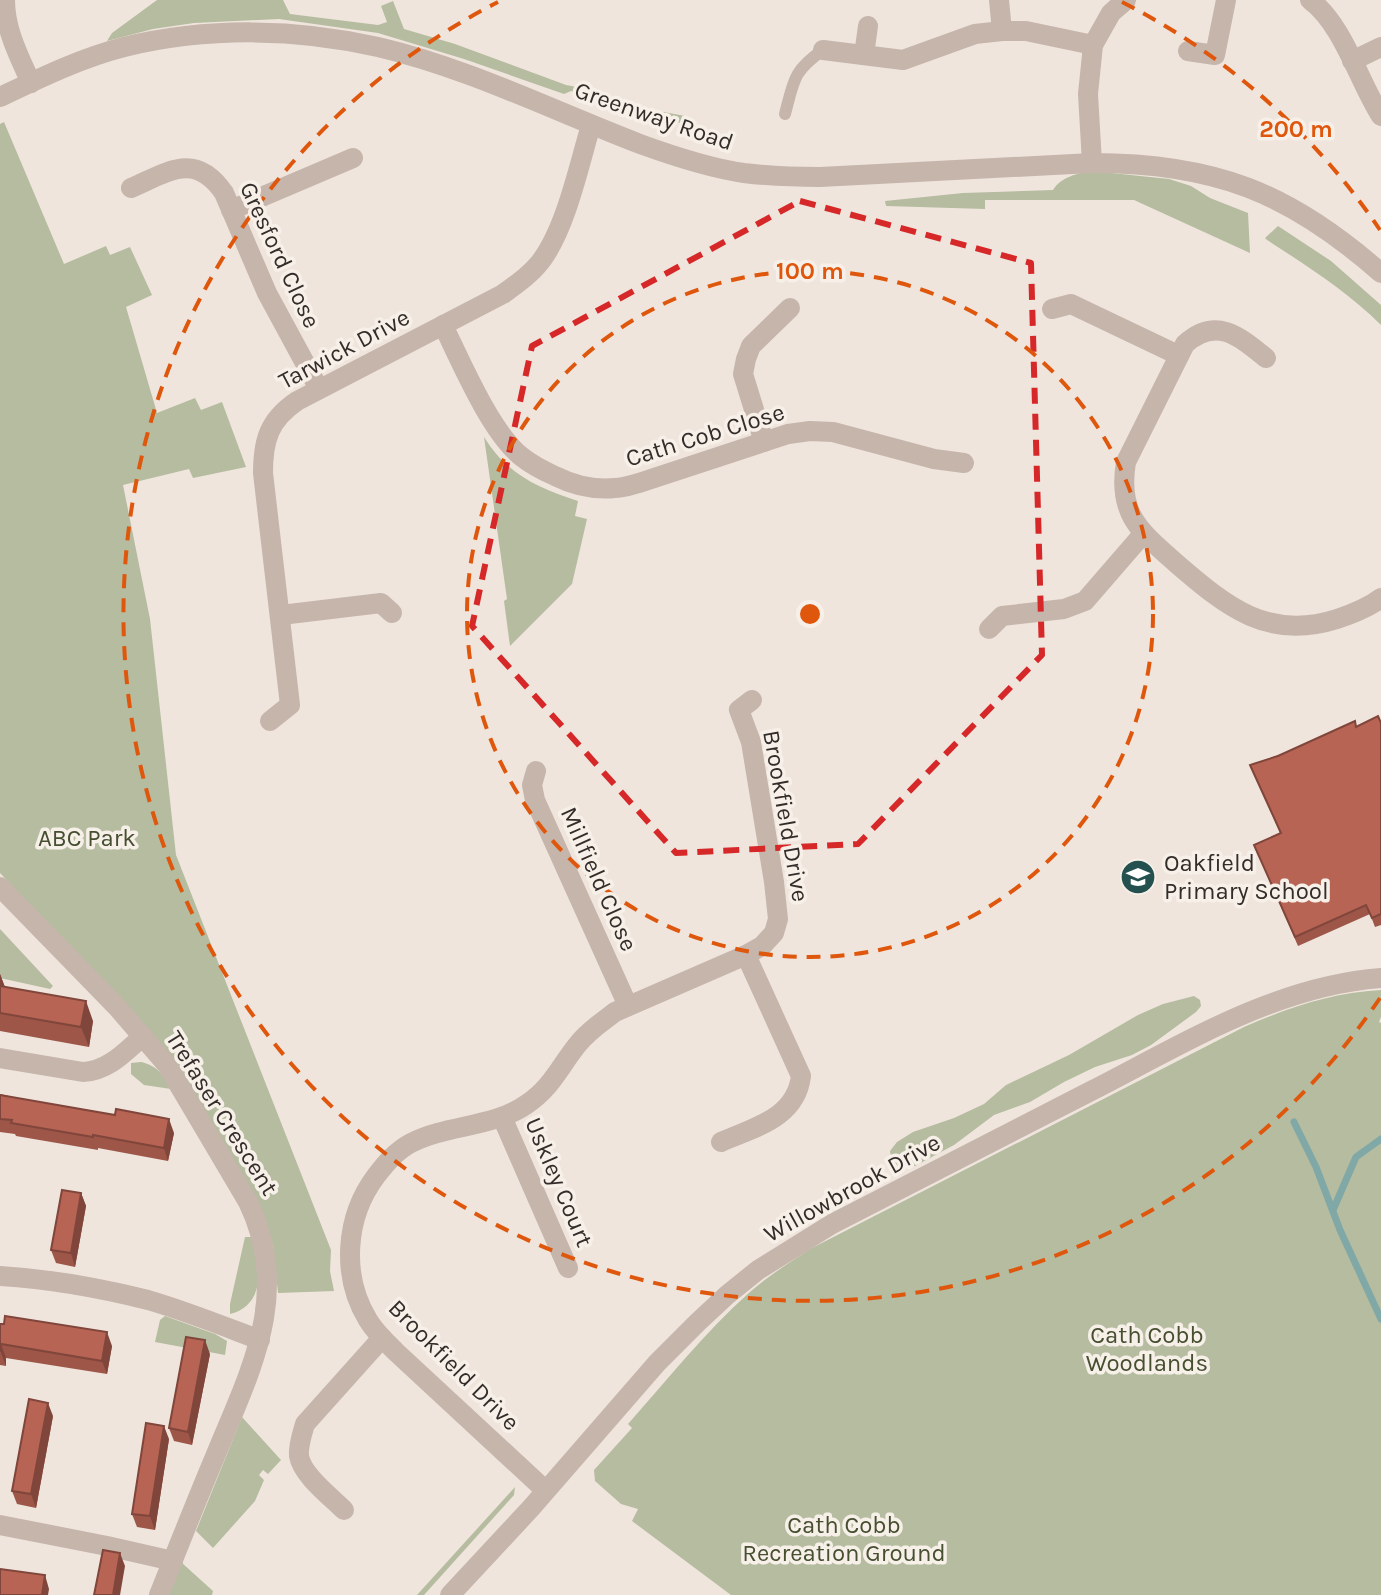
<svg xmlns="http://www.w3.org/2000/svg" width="1381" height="1595" font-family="Karla,sans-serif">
	<rect width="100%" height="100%" fill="#efe5dd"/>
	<g fill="#b5bc9f">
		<polygon points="157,0 283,0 290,14 378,25 387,22 381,6 393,1 404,29 455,44 566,85 593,90 593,92 596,93 594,102 571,91 564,94 464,59 378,33 279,19 194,23 153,29 107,41 112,33"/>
		<polygon points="601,94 605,95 606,101 685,116 694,124 690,125 607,107 600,103"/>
		<polygon points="4,122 64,264 106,246 110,255 130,247 152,295 126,307 157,413 195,398 201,410 222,402 246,467 193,478 189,469 123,485 150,619 176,855 331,1250 330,1271 334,1291 278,1293 273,1245 263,1216 154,1037 0,873 0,124"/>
		<path d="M 1092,171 L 1169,179 L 1191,186 L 1210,198 L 1248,213 L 1250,253 L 1134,200 L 985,200 L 985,209 L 886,206 L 885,201 L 963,193 L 1053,190 C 1061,177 1078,173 1092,171 Z"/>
		<path d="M 1278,226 L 1331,261 L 1381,305 L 1381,325 C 1347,291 1307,266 1267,240 L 1265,238 Z"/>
		<path d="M 484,437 C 507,474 537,488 578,501 L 575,516 L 587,519 L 572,584 L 510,646 L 504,601 L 507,599 Z"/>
		<polygon points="0,929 53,986 50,989 0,978"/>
		<path d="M 1381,990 L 1381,1017 L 1379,1022 L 1381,1023 L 1381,1595 L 731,1595 L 632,1521 L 638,1509 L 621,1504 L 595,1481 L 594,1470 L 632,1428 L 628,1424 C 667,1380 705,1332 750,1292 C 768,1276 789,1263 810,1249 L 1244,1027 C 1290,1007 1331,993 1381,990 Z"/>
		<polygon points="1194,996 1200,1000 1201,1006 1196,1012 1151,1045 1132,1055 1095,1067 1064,1082 1030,1102 994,1115 954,1145 915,1166 901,1168 892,1163 890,1151 897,1142 913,1132 954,1118 984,1104 1006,1085 1069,1055 1138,1015 1163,1004"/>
		<path d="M 141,1062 C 158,1066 163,1075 171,1089 L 144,1085 L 131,1074 L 131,1063 Z"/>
		<path d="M 245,1237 L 253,1237 C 261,1265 266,1305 230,1314 L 230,1304 Z"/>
		<polygon points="165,1316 215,1334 227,1341 225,1355 155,1342 160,1320"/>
		<polygon points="242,1417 281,1460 268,1474 263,1470 259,1475 264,1480 255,1501 213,1548 196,1531"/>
		<polygon points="515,1487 514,1495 424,1595 417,1595"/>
		<polygon points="182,1563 213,1591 212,1595 169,1595"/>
	</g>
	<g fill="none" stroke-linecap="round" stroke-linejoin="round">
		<g stroke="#80a8a7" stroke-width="7">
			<polyline points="1294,1122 1316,1167 1340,1230 1381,1319"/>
			<polyline points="1333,1210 1356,1157 1381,1139"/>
		</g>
		<path stroke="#c6b5ab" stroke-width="12" d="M 785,114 C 794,80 793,71 823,50"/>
		<g stroke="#c6b5ab" stroke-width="20">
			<path d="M 5,0 C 5,30 19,56 31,83"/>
			<polyline points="999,0 1002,31"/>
			<path d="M 1310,0 C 1343,24 1359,82 1381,116"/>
			<polyline points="823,50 903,60 975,34 1002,31 1026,31 1093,45"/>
			<polyline points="1188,51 1215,55 1226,0"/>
			<polyline points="864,55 868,26"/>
			<polyline points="1352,61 1381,47"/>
			<polyline points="1092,163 1088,94 1093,45 1111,13 1126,0"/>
			<path d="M 131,188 C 168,172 195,151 224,193 L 267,293 L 319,389"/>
			<polyline points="231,210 353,158"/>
			<polyline points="1052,309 1071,304 1178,355"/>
			<path d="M 443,325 C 461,362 491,433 522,457 C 532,465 544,471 555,476 C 573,485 595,490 615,488 C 623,488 631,485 639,483 L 788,434 L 810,431 L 833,432 L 934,459 L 964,463"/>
			<path d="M 1266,358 C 1239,336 1216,316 1185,344 L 1126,462 C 1117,515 1141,532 1177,564 C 1227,607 1268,641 1337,619 C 1352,614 1368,608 1381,598"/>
			<polyline points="764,442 743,374 746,359 751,346 790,308"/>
			<polyline points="281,615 381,603 392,613"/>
			<polyline points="989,629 1002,616 1064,609 1085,601 1143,534"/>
			<path d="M 270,721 L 290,705 L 263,473 C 263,440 269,420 297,401 L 503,294 C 517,284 531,274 541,261 C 566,228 579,165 591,125"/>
			<polyline points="536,771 532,785 535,800 628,1006"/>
			<path d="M 0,887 L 117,1007 L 167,1065 L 248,1202 C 293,1295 249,1373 214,1459 C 195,1504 177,1550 159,1595"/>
			<path d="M 0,1058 L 83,1072 C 108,1071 125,1052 143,1036"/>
			<polyline points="502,1117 568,1268"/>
			<path d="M 721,1142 C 755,1127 796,1118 801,1076 L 746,955"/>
			<path d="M 0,1276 C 50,1279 100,1288 148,1300 C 186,1311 223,1326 260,1340"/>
			<path d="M 545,1490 L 396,1352 C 386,1342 375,1332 368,1320 C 341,1276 345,1217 376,1176 C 386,1163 396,1151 411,1143 C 448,1124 493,1128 527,1104 C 552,1087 560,1066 578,1044 C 588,1031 602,1022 615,1012 L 746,955 L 762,946 L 774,933 L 778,919 L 774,882 L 751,742 L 739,710 L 752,700"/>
			<path d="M 344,1510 C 331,1497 302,1475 299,1456 C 298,1446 302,1434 305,1424 L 382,1338"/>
			<polyline points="0,1525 107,1546 173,1561"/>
		</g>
		<g stroke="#c6b5ab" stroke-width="20">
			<path d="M 0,97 C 40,78 81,58 124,47 C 207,27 295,28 378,47 C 468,68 554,111 640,144 C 673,156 709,168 744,173 C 769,176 794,177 820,177 L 1092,163 C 1214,163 1289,192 1381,273"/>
			<path d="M 450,1595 L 531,1508 L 657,1363 L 698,1322 L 727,1295 L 758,1270 L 832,1224 C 919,1180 1006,1135 1093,1090 C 1185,1043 1276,986 1381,978"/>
		</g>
	</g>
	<g fill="#9d5648">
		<polygon points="1381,723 1381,925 1375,927 1370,914 1298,946 1254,845 1280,833 1250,765 1357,727"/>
		<polygon points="0,974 5,987 93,1021 89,1047 0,1031"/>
		<polygon points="0,1094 174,1133 168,1161 98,1148 98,1150 16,1136 15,1134 0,1132"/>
		<polygon points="81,1193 86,1206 75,1267 56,1263 51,1250"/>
		<polygon points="0,1324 112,1346 107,1374 6,1358 6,1366 0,1365"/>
		<polygon points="210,1354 192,1445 174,1441 169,1428"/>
		<polygon points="53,1416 36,1508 17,1504 12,1491"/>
		<polygon points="169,1439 155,1530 137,1527 132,1514"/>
	</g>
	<g fill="#80463b">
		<polygon points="0,974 7,993 0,992"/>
		<polygon points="86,1001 93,1021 89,1047 81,1027"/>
		<polygon points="169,1119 174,1133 168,1161 164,1148"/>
		<polygon points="81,1193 86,1206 75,1267 71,1253"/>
		<polygon points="107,1332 112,1346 107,1374 102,1361"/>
		<polygon points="205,1340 210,1354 192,1445 188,1432"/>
		<polygon points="1,1344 6,1358 6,1366 1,1353"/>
		<polygon points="48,1403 53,1416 36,1508 31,1494"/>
		<polygon points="164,1426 169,1439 155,1530 150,1516"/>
		<polygon points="120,1553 125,1566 120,1595 113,1595"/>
		<polygon points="45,1575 49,1589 48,1595 42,1595"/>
	</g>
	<g fill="#b76454" stroke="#80463b" stroke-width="2">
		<polygon points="1378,716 1381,723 1381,914 1372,918 1366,905 1295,937 1254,845 1281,833 1250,765 1278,756 1355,721 1356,727"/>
		<polygon points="0,986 86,1001 81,1027 0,1013"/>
		<polygon points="0,1095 115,1115 116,1109 169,1119 164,1148 93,1135 93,1137 11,1123 12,1120 0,1119"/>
		<polygon points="62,1190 81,1193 71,1253 51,1250"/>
		<polygon points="5,1316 107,1332 102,1361 1,1344 0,1352 0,1324 4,1324"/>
		<polygon points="186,1337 205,1340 188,1432 169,1428"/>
		<polygon points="29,1399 48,1403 31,1494 12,1491"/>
		<polygon points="146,1423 164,1426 150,1516 132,1514"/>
		<polygon points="103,1550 120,1553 113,1595 94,1595"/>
		<polygon points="0,1569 45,1575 42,1595 0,1595"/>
	</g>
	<path fill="none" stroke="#d62828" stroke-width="6" stroke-dasharray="16 10" stroke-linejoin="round" d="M 800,201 L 1031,263 L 1042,655 L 858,844 L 676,853 L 472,626 L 532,346 Z"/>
	<g fill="none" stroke="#df570d" stroke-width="4" stroke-dasharray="14 10">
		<circle cx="810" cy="614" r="343"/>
		<path d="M1380 998A687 687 0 1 1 498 2M1122 2A687 687 0 0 1 1380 230"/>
	</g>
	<defs>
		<symbol id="school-disc" viewBox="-11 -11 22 22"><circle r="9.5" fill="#245150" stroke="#f7f0e9"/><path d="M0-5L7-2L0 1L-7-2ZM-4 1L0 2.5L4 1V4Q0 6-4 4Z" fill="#fff"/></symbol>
	</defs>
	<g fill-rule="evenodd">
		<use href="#school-disc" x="1118" y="857" width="40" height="40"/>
	</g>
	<g text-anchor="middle" stroke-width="7" stroke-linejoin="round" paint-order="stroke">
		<g font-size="24" fill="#342c29" stroke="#f7f0e9">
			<text transform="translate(654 116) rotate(19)" y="8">Greenway Road</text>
			<text transform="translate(280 255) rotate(65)" y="8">Gresford Close</text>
			<text transform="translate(344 349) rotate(-28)" y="8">Tarwick Drive</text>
			<text transform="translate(705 435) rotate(-17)" y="8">Cath Cob Close</text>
			<text transform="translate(786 816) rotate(80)" y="8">Brookfield Drive</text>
			<text transform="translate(599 879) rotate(66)" y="8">Millfield Close</text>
			<text transform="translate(222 1113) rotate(58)" y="8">Trefaser Crescent</text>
			<text transform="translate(559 1182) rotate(67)" y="8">Uskley Court</text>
			<text transform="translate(852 1188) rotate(-29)" y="8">Willowbrook Drive</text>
			<text transform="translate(454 1365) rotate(45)" y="8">Brookfield Drive</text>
		</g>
		<g font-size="24" fill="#464f30" stroke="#f7f0e9">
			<text x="87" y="846">ABC Park</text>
			<text x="1147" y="1343">Cath Cobb<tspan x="1147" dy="28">Woodlands</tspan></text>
			<text x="844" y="1533">Cath Cobb<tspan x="844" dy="28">Recreation Ground</tspan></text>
		</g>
		<g font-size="24" fill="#342c29" stroke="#f7f0e9" text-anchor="start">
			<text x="1164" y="871">Oakfield<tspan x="1164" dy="28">Primary School</tspan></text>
		</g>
	</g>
	<circle cx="810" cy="614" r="12" fill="#df570d" stroke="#f7f0e9" stroke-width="4"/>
	<g font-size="24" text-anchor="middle" font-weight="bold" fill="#df570d" stroke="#f7f0e9" stroke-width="7" stroke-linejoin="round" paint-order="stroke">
		<text x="1296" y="137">200 m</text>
		<text x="810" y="279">100 m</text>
	</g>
</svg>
